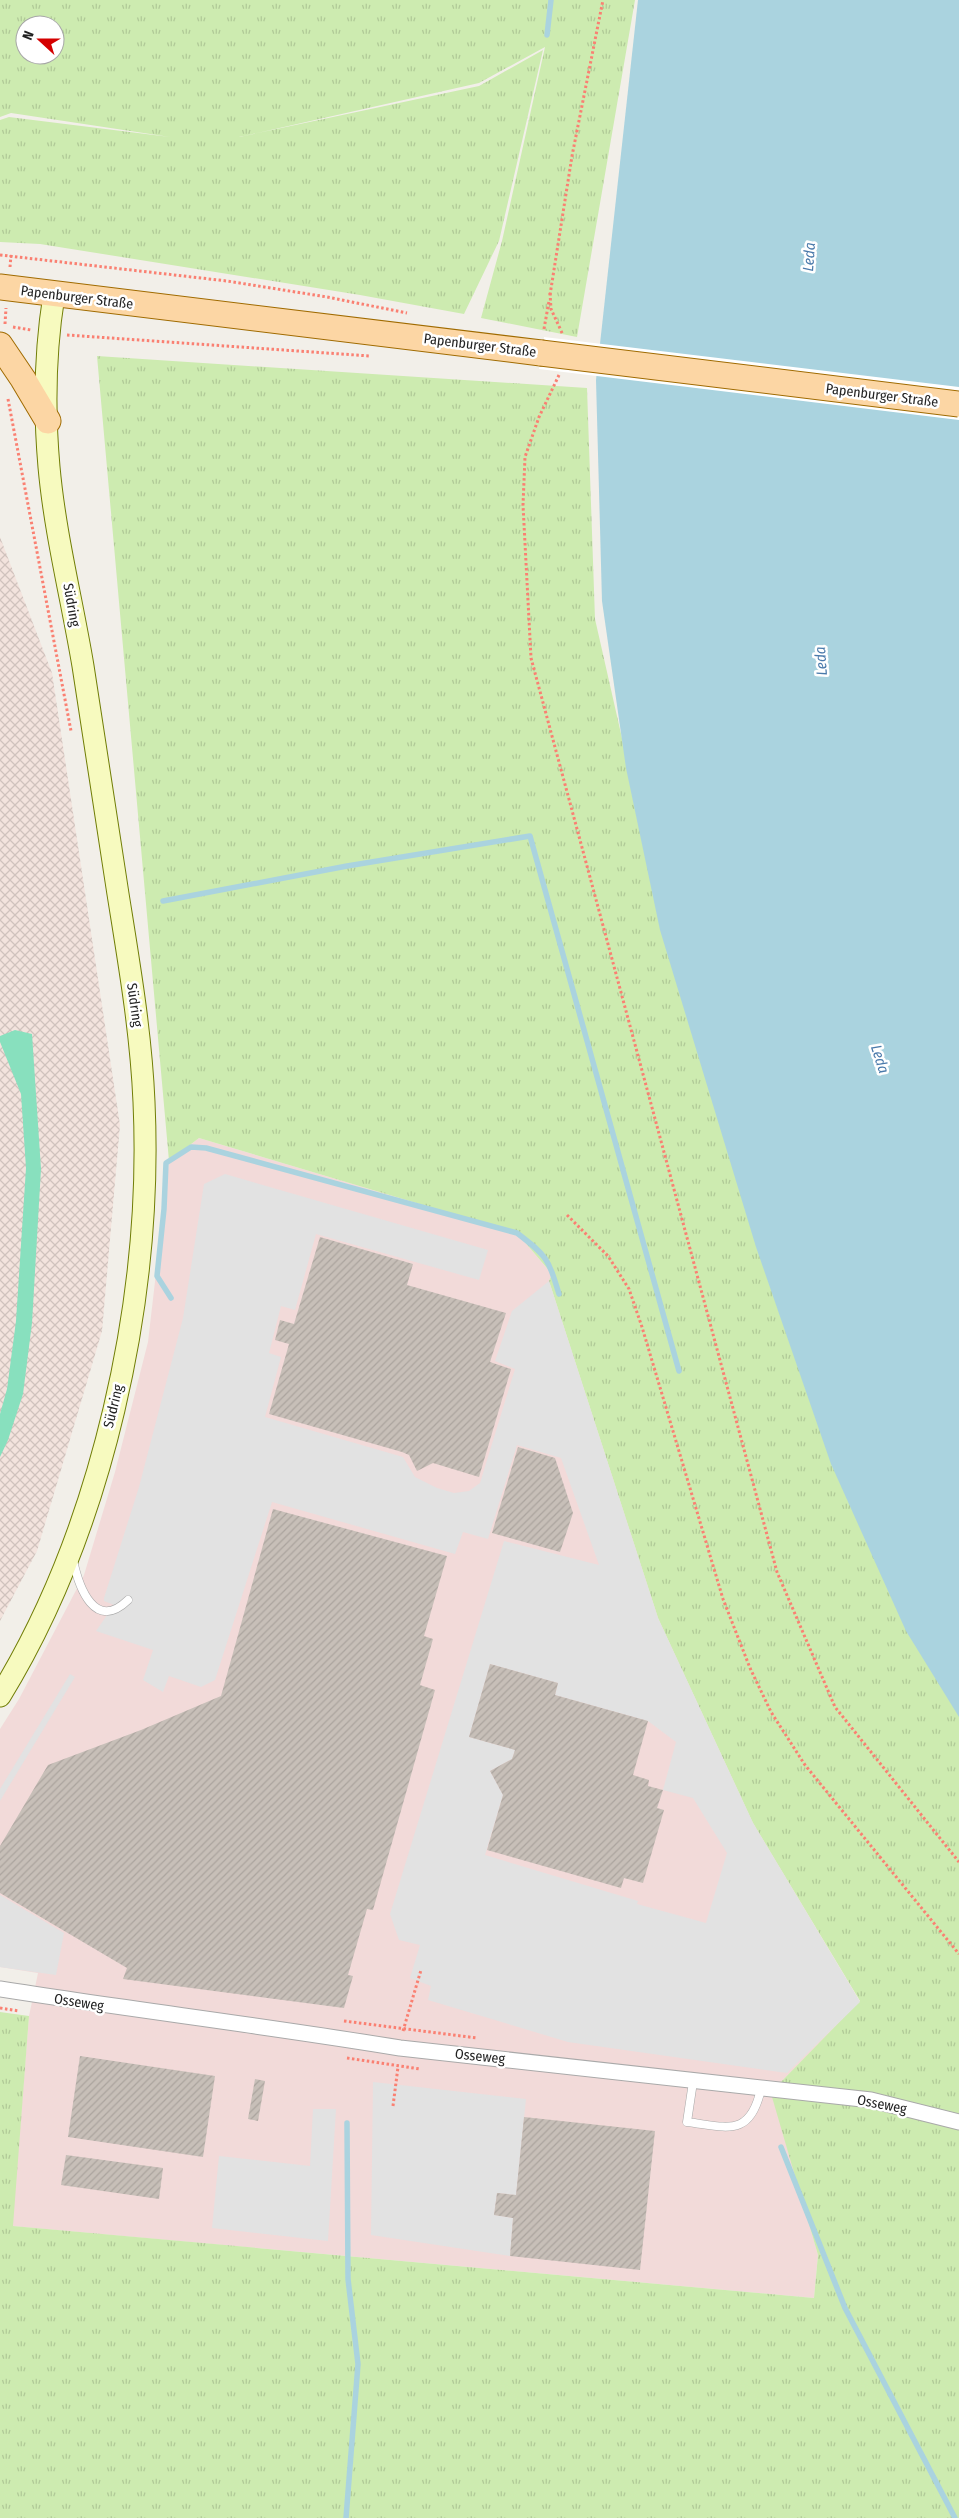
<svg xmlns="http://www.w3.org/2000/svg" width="959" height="2518" font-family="'Fira Sans Condensed',sans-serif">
	<defs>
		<pattern id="military-cross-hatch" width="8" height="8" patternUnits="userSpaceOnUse" patternTransform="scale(1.25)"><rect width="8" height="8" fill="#f3e3dd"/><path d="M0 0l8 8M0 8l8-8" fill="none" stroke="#d0c2bd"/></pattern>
		<pattern id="grass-tufts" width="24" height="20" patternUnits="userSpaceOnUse" patternTransform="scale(1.25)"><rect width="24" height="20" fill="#cdebb0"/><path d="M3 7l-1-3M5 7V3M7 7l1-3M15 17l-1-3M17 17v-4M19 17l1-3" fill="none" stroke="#b0c997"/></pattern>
		<pattern id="building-hatch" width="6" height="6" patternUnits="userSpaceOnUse" patternTransform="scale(1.25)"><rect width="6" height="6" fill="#c7bfb8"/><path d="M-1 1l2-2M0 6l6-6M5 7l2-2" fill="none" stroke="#aba49e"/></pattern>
	</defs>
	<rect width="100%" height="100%" fill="#f2efe9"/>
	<polygon fill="#f2dad9" points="199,1138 517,1233 552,1274 549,1281 658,1618 753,1823 860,2002 777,2086 773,2097 818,2255 814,2298 12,2226 29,2016 38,1973 0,1967 0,1729 19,1699 84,1575 115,1472 148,1342 169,1161"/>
	<polygon fill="url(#military-cross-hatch)" points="0,537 52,673 120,1125 102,1331 37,1551 0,1621"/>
	<g fill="url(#grass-tufts)" fill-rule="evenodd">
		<path d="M 0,0 L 635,0 L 577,337 L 481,318 L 502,241 L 545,47 L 479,83 L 239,137 L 479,86 L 543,50 L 499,241 L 464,314 L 360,295 L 40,244 L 0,242 L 0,120 L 9,117 L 170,137 L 11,113 L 0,117 ZM 25,25 L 55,25 L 55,55 L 25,55 Z"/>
		<polygon points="97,356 587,388 595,619 653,875 959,1696 959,2518 0,2518 0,2012 29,2016 13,2226 814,2298 818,2255 772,2097 777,2086 860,2001 753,1823 658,1618 549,1281 552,1274 517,1233 199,1138 169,1161"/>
	</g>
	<polygon fill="#88e0be" points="15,1030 32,1034 41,1169 32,1323 23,1394 8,1440 0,1457 0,1414 7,1389 16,1321 26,1168 21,1094 0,1042 0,1036"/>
	<g fill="#e2e2e2" fill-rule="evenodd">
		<path d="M 225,1174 L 488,1250 L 479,1280 L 316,1234 L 295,1310 L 281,1306 L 269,1353 L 281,1357 L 265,1417 L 403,1457 L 415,1477 L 437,1488 L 454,1493 L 469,1491 L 480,1483 L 515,1369 L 495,1361 L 512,1311 L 549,1281 L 658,1618 L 753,1823 L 860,2002 L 787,2073 L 568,2042 L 428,2000 L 431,1986 L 410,1978 L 420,1945 L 399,1940 L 390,1914 L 504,1541 L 599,1565 L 561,1458 L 517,1445 L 488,1539 L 463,1532 L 455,1554 L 272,1502 L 215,1680 L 201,1687 L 169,1676 L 163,1692 L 143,1680 L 153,1650 L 96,1631 L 114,1605 L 104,1601 L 104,1598 L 139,1487 L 183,1318 L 204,1184 ZM 490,1664 L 558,1683 L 555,1695 L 648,1721 L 676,1742 L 663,1790 L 693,1798 L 727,1853 L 706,1923 L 637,1904 L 638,1901 L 485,1855 L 503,1795 L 490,1771 L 512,1759 L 515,1750 L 469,1737 Z"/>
		<polygon points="70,1674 75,1677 0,1801 0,1789"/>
		<polygon points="0,1895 64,1933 56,1975 0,1967"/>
		<polygon points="373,2082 526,2099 516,2195 497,2193 494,2215 513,2218 510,2256 371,2235"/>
		<polygon points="313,2109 336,2109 328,2241 212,2228 219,2156 310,2166"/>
	</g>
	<polygon fill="#aad3df" points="638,0 959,0 959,1717 906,1631 831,1464 756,1247 660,930 626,768 602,601 596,380"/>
	<polygon fill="#fff" points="544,337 959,387 959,420 539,369"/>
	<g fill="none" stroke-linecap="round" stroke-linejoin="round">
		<g stroke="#aad3df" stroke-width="5.5">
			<polyline points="547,35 551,0"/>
			<polyline points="163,901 347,866 530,836 679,1371"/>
			<path d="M 171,1298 L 157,1276 L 164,1209 L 166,1163 L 191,1147 L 206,1148 L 517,1233 C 547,1256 548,1258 559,1294"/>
			<polyline points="781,2147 845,2308 955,2518"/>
			<polyline points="346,2518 358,2364 348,2279 347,2123"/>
		</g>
	</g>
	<g fill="url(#building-hatch)">
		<polygon points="320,1237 413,1264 407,1285 506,1313 490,1362 511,1369 479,1477 433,1463 417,1471 409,1455 402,1452 269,1414 289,1344 275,1340 280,1320 294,1324"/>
		<polygon points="518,1447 555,1458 573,1513 560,1552 492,1533"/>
		<polygon points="273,1509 447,1556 424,1636 433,1639 420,1685 435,1690 373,1910 367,1909 348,1975 353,1976 344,2008 123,1979 127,1968 0,1893 0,1846 48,1765 141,1730 221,1696"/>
		<polygon points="490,1664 558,1683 555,1695 648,1721 633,1775 649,1780 648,1786 663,1790 657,1808 664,1810 643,1883 624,1878 621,1888 487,1850 503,1795 490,1771 512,1759 515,1750 469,1737"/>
		<polygon points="80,2056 215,2076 203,2157 68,2137"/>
		<polygon points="255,2079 265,2081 258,2121 248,2119"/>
		<polygon points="524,2117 655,2131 640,2270 510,2256 513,2218 494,2215 497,2193 516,2195"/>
		<polygon points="66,2155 163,2168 159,2199 61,2185"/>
	</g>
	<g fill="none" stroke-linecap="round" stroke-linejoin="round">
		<defs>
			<g id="lane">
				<path d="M 73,1560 C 79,1588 95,1632 128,1600"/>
				<path d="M 693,2082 L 687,2122 C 727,2127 750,2138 761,2089"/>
			</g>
			<path id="street" d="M 0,1989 C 133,2010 267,2026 400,2048 L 871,2100 L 959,2122"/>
			<path id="secondary" d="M 0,1696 C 103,1528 153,1298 144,1102 C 141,1032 129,963 118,894 C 106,818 95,742 83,666 C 72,600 55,534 49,467 C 44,410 45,351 54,295"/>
			<g id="primary">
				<polyline points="0,287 541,353"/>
				<polyline points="0,345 23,379 48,421"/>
			</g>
		</defs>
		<use href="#lane" stroke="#a9a9a9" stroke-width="9"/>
		<use href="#street" stroke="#a9a9a9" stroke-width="17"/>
		<use href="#secondary" stroke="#707d05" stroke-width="23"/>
		<use href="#primary" stroke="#a06b00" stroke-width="27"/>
		<g stroke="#fa8072" stroke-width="3" stroke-dasharray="2.5 2.5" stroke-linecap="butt">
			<polyline points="0,255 227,281 327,297 407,313"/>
			<polyline points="10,267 11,255"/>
			<polyline points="550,293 551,309 563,335"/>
			<polyline points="550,295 572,156 603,0"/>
			<polyline points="5,324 6,308"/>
			<polyline points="13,327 31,330"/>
			<polyline points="544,329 549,301"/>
			<polyline points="67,335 370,356"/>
			<polyline points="559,375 539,417 525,457 523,505 531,658 777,1572 835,1707 959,1862"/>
			<polyline points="8,399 71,731"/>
			<polyline points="567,1215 608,1256 629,1289 642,1327 723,1599 750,1668 771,1712 805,1765 959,1954"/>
			<polyline points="0,2008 19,2011"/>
			<polyline points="344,2021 477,2038"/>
			<polyline points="403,2031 421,1970"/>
			<polyline points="347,2058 420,2069"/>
			<polyline points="393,2106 398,2067"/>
		</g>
		<use href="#lane" stroke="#fff" stroke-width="8"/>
		<use href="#street" stroke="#fff" stroke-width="15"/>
		<use href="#secondary" stroke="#f7fabf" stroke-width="21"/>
		<use href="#primary" stroke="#fcd6a4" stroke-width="25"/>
		<defs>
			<polyline id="primary-bridge" points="541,353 959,404"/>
		</defs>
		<use href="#primary-bridge" stroke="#a06b00" stroke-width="27" stroke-linecap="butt"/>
		<use href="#primary-bridge" stroke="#fcd6a4" stroke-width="25"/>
	</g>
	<g text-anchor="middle" stroke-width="5" stroke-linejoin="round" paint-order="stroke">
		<g font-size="14" fill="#222" stroke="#fff">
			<text transform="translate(77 297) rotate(7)" y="5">Papenburger Straße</text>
			<text transform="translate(480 345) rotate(7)" y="5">Papenburger Straße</text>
			<text transform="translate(882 395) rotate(7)" y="5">Papenburger Straße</text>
			<text transform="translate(72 605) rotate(80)" y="5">Südring</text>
			<text transform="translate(135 1005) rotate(82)" y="5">Südring</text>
			<text transform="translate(113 1406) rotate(-76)" y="5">Südring</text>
			<text transform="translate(79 2002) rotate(9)" y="5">Osseweg</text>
			<text transform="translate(480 2056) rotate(6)" y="5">Osseweg</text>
			<text transform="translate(882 2104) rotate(11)" y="5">Osseweg</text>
		</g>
		<g font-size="15" font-style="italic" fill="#4a7aab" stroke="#fff">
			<text transform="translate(809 257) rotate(-86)" y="5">Leda</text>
			<text transform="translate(821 661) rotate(-94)" y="5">Leda</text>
			<text transform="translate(880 1059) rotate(72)" y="5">Leda</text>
		</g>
	</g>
	<g transform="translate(40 40) rotate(291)"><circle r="24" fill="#ffffff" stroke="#a7a7a7"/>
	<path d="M0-4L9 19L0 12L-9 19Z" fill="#d40000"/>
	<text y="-8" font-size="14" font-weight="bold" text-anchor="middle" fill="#222222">N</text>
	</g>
</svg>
